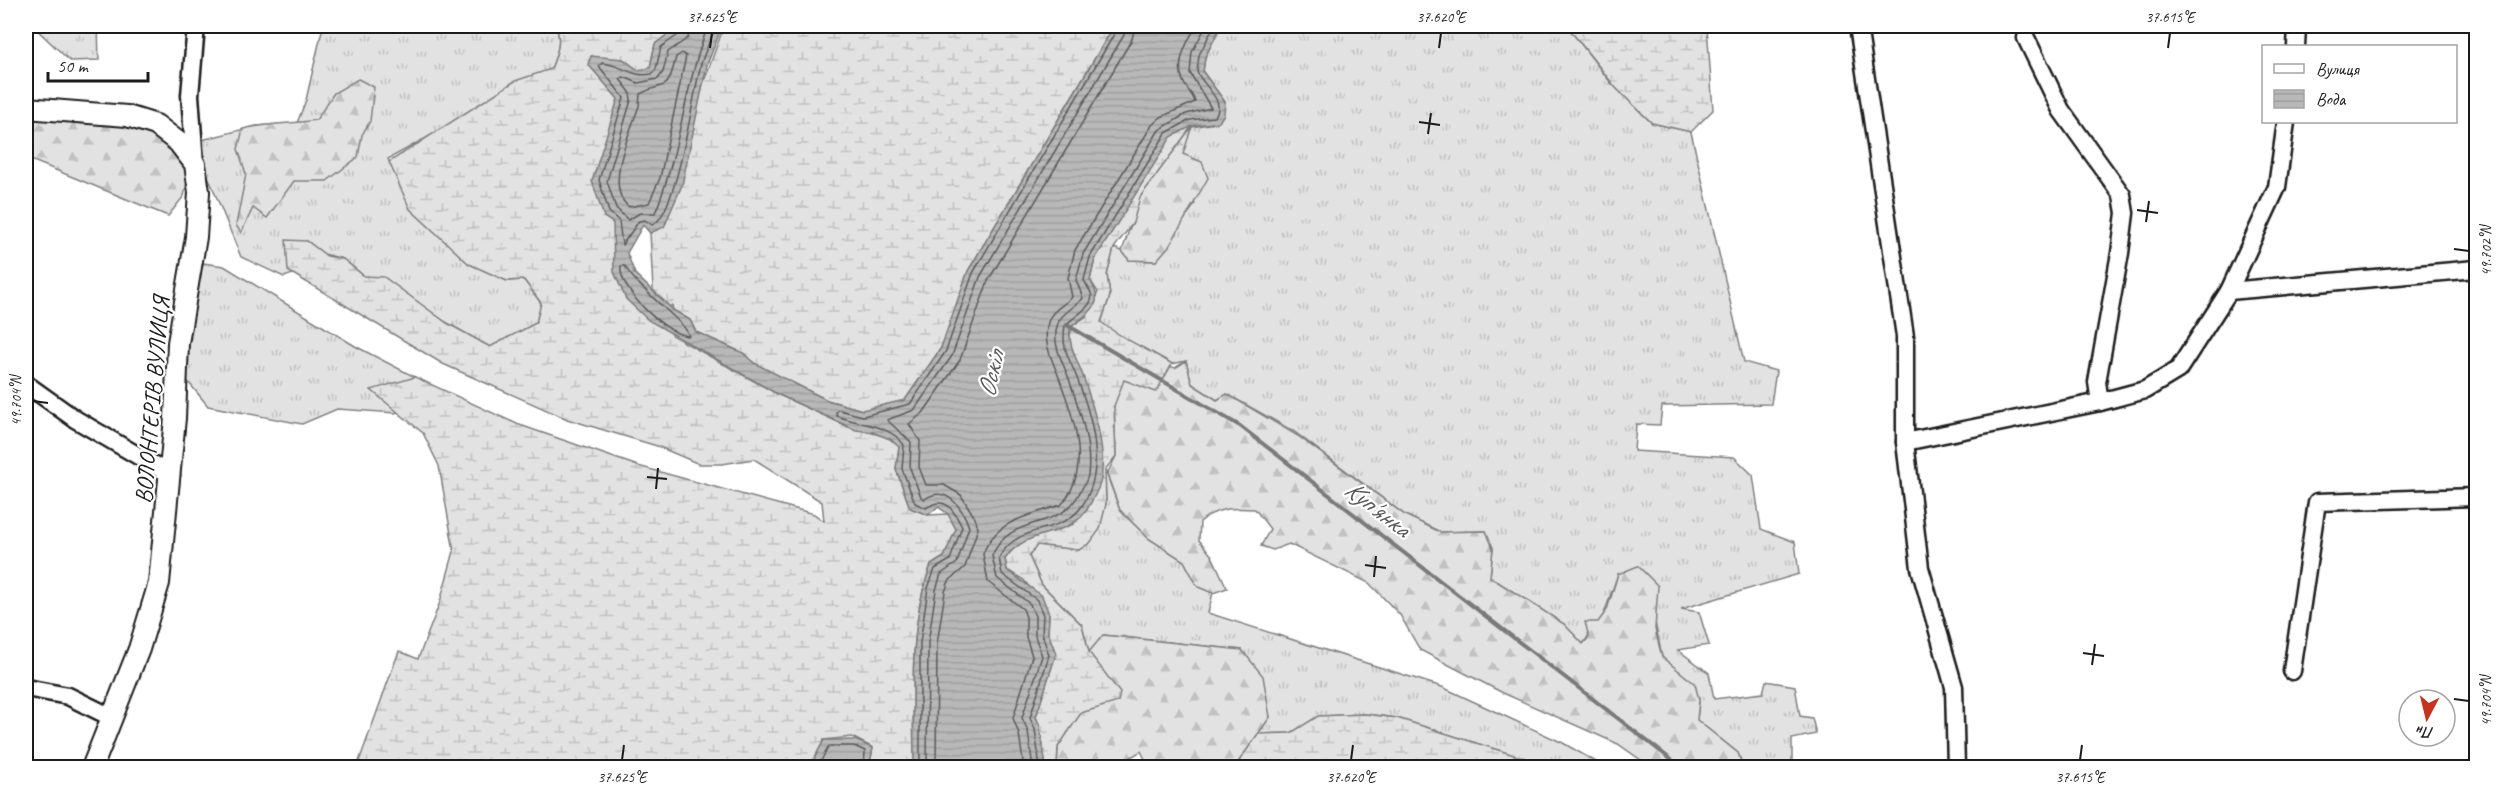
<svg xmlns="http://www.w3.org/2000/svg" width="2502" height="793" font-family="Caveat,sans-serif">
	<defs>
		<pattern id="grass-tufts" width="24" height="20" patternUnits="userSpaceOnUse" patternTransform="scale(1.5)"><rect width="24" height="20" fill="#e2e2e2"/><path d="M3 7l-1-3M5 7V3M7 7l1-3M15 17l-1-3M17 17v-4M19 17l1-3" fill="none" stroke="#c1c1c1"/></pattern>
		<pattern id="forest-firs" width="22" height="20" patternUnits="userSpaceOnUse" patternTransform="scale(1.5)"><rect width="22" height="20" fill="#e2e2e2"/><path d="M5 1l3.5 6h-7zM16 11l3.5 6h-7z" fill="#c1c1c1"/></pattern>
		<pattern id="wetland-marsh" width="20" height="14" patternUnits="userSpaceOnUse" patternTransform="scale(1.5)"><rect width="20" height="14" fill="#e2e2e2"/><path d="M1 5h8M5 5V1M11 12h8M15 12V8" fill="none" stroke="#c1c1c1"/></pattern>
		<pattern id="water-rules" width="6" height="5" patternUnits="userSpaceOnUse" patternTransform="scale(1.5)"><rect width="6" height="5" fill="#b8b8b8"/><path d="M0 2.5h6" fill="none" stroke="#9e9e9e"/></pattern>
	</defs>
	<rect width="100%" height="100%" fill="#fff"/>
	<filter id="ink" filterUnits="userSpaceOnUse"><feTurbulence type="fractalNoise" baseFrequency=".0167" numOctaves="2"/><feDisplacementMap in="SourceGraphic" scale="12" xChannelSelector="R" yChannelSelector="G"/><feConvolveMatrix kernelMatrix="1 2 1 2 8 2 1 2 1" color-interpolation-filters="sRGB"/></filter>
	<g filter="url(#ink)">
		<g fill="url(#grass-tufts)" stroke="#7f7f7f" stroke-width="1.5">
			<polygon points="33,26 98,26 99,60 70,61"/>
			<path d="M 323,26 L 556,26 C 562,40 557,54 551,69 L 388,159 L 414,212 L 469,263 L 507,281 L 524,280 L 541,303 L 536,323 L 490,347 L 364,276 L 343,259 L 324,254 L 307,241 L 293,274 L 284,277 L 241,257 L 194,142 L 256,126 L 297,123 L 306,100 Z"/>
			<path d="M 1221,26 L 1569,26 L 1570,30 L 1611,83 L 1652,123 L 1691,132 L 1744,362 L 1776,371 L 1771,404 L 1662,406 L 1660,425 L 1636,424 L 1634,451 L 1734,457 L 1753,475 L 1761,529 L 1795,542 L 1799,574 L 1681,609 L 1699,612 L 1709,645 L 1678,650 L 1709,673 L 1714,699 L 1763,693 L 1766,681 L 1795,686 L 1800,716 L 1812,718 L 1816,734 L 1792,739 L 1792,767 L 1743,767 L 1738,753 L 1697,720 L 1699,702 L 1662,657 L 1655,622 L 1618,574 L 1604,614 L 1583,644 L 1564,624 L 1490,577 L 1493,548 L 1486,531 L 1440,532 L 1405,515 L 1293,431 L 1227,394 L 1217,400 L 1192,384 L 1186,361 L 1172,364 C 1148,349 1123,340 1101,323 L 1110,296 L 1107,275 L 1114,248 L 1122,251 L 1129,260 L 1156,261 L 1195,204 L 1173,154 L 1187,128 L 1219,122 L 1225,102 L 1203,72 L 1205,57 Z"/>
			<polygon points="203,263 224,266 355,346 415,377 396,413 337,409 302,424 208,406 176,367 197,278"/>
			<polygon points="1105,470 1120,510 1148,538 1184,561 1198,587 1213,593 1208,613 1442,687 1563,743 1605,767 1541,767 1533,761 1397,718 1365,714 1322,716 1291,733 1258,734 1270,717 1242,650 1104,635 1089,652 1082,625 1042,585 1029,556 1037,545 1079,550 1106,504"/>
		</g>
		<g fill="url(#forest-firs)" stroke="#7f7f7f" stroke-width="1.5">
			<path d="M 358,79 L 374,87 L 370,121 L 362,135 L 358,157 L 327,181 L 294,181 L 267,218 L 253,208 L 241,233 L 236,225 L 246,174 L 238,149 L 243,129 C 267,123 291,124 316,120 L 334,93 Z"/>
			<polygon points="26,110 144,126 169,146 184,164 188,178 184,196 168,216 26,158"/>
			<polygon points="1192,126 1183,154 1202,162 1208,178 1170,245 1156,261 1129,260 1122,251 1140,197"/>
			<path d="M 1134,353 L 1175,368 L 1186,361 L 1192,384 L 1217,400 L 1227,394 L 1298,436 L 1405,515 L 1440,532 L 1486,531 L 1493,548 L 1490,577 L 1564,624 L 1583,644 L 1589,637 L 1585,622 L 1598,622 L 1607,610 L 1618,574 L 1638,566 L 1658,586 L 1655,629 L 1662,657 L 1695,684 L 1699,700 L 1697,720 L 1738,753 L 1743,767 L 1651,767 L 1618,744 L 1503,693 L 1420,650 L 1400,615 L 1369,583 L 1289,544 L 1273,550 L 1261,546 L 1270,529 L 1255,509 C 1232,508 1217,507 1200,522 L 1199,540 L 1212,556 L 1227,588 L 1213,593 L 1198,587 L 1184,561 L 1148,538 L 1120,510 L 1107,474 L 1116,456 L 1114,402 Z"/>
			<polygon points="1103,635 1242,650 1263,676 1270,717 1239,761 1250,767 1149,767 1141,751 1115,767 1057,768 1058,747 1081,712 1089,652"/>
		</g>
		<g fill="url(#wetland-marsh)" stroke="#7f7f7f" stroke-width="1.5">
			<path d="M 556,26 L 679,26 L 655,44 L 650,68 L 638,70 L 623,59 L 604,217 L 616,225 L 614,247 L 673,336 L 779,395 L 849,427 L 880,435 L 862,410 L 827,400 L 754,363 L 743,353 L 696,332 L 690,320 L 673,310 L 672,305 L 670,307 L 653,290 L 650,233 L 666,223 L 684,171 L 702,87 L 724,26 L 1114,26 L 968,271 L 941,348 L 905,400 L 896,469 L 910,508 L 928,515 L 948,514 L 956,529 L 944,557 L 931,565 C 907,629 914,700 914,767 L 869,767 L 873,748 L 852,737 L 824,740 L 810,767 L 357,767 L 399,651 L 418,659 L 440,602 L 454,551 L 439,466 L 423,433 L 371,390 L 415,377 L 517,424 L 638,466 L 814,514 L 824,521 L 822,502 L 754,459 L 722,464 L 699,464 L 657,446 L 567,419 L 443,364 L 288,271 L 286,240 L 307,241 L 327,256 L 343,259 L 364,276 L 384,277 L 447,323 L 490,347 L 536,323 L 541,303 L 524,280 L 507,281 L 469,264 L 410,209 L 389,162 L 515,81 L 551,69 C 557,54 562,40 556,26 Z"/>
			<polygon points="1569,26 1707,26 1713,110 1691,132 1652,123 1616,88 1570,30"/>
			<path d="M 1192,126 L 1140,197 L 1133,223 L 1114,248 L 1107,275 L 1110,296 L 1101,322 C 1123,340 1148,349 1172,364 L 1156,392 L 1124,380 L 1114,406 L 1116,456 L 1105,470 L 1106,504 L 1100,529 L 1090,543 L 1079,550 L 1037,545 L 1029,556 L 1042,585 L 1082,625 L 1089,652 L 1120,693 L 1118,702 L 1081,713 L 1058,747 L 1057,767 L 1046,767 L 1036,716 L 1056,654 L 1048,633 L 1049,614 L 1024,580 L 1007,570 L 1005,559 C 1019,537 1049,532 1074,524 L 1067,345 L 1073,325 L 1087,316 L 1098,292 L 1090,280 L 1095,259 L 1170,135 Z"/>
			<polygon points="1365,714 1397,718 1533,761 1541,767 1250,768 1239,761 1258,734 1291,733 1318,716"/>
		</g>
		<g fill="url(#water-rules)" stroke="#7a7a7a" stroke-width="1.5">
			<path d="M 679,26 L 722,26 L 707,65 L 682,185 L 664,227 L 650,233 L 643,225 L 627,253 L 635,274 L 673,310 L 690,320 L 696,332 L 743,353 L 754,363 L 827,400 L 862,410 L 905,400 L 941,348 L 968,271 L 1114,26 L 1221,26 L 1205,57 L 1203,72 L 1225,102 L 1224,114 L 1219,122 L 1192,126 L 1171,137 L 1095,259 L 1090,280 C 1106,305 1090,312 1070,327 C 1068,348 1078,360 1084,379 C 1093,407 1107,449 1101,479 C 1100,488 1092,500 1088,508 C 1069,540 1025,527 1005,559 L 1007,570 L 1042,596 L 1049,614 L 1048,633 L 1056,654 L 1036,717 L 1040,726 L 1046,767 L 914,767 C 914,700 907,629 931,565 L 944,557 L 956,529 L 948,514 L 938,507 L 928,515 L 910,508 L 896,469 L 899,447 L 890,439 L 872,432 L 856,430 L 779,395 L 648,320 L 626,299 L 614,272 L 613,223 L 604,217 L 592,181 L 618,99 L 588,64 L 591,56 L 623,59 L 638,70 L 650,68 L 655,44 Z"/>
			<polygon points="824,740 855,740 873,748 869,767 810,767"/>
		</g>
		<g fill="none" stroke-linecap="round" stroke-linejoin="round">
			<g stroke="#5a5a5a" stroke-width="1.5">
				<path d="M 684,26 L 681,33 L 661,47 L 656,69 L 652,74 C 632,78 623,65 602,63 L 599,66 L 624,98 L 599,180 L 609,212 L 619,221 L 622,245 L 639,221 L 645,220 L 652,225 C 677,216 693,93 701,64 C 705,51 711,38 716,26"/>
				<path d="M 691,26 L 688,38 L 668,52 L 663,72 L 658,79 L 638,83 L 624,77 L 620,79 L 630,92 L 631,100 L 607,181 L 616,208 L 628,220 L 640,213 L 655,213 C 680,153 684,87 708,26"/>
				<path d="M 682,53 L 686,56 L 660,178 L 649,203 L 629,207 C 603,188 631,130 639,106 L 640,94 C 667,80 667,95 676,57 Z"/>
				<path d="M 621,266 L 625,266 C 635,287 689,325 689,336 C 668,336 617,289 621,266 Z"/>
				<polyline points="817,768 829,746 854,746 865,751 864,768"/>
				<path d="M 920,768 L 920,643 L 928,588 L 935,569 L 950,560 L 962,527 C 953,509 946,495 926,508 L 915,503 L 902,469 L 904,445 C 890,424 859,425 837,416 L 836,412 L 839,410 L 863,416 L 910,404 L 946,351 L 973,273 L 1119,26"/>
				<path d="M 927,768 L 928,643 L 936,590 L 941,574 L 957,563 L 969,527 C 963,508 946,484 925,499 L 921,497 L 910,468 L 911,442 L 887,420 L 914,410 L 952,356 L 980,277 L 1124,35 L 1126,26"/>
				<polyline points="936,768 937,644 945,592 949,581 965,567 978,528 975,518 961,495 944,485 926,485 919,467 920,441 909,424 923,413 960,360 988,281 1132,39 1135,26"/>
				<path d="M 1024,768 L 1019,734 L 1013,718 L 1032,656 L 1026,637 L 1026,617 L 1023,609 L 988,582 L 983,554 C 995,520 1031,515 1061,505 C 1091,471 1076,424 1062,386 C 1055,363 1040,344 1049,319 C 1054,308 1065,305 1072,297 L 1068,278 L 1075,250 L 1152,125 L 1161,117 L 1195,102 C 1193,94 1186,89 1183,81 C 1175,62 1187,42 1196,26"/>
				<path d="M 1033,768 L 1028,731 L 1022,718 L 1042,656 L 1035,636 L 1035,616 L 1030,604 L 997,578 L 992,556 C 1010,512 1061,533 1080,492 C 1083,487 1087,481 1088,475 C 1092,445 1080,412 1071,385 C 1065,364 1050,346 1058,323 C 1061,313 1076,307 1083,298 L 1076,280 L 1083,254 L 1159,130 L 1186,114 L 1211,108 L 1190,73 L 1192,52 L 1206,26"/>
				<path d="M 1040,768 L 1035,729 L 1030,718 L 1049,655 L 1042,634 L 1043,615 L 1037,600 L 1002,574 L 999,558 C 1017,522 1062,536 1082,506 C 1107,469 1092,417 1077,378 C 1069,358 1061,348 1065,326 C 1071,317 1096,307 1091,293 C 1089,288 1086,285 1084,280 L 1090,257 L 1166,133 L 1190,120 L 1214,117 C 1228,102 1203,86 1197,72 L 1199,55 L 1214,26"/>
			</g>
			<polyline stroke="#7a7a7a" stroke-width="4" points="1067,325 1240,426 1682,768"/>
			<defs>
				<g id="minor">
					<polyline points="1858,26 1905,336 1905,442 1920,568 1954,687 1956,768"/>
					<polyline points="2026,38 2061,110 2122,195 2125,213 2120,253 2097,382 2100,402"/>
					<polyline points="2296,46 2297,26"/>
					<polyline points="195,164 190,95 196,26"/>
					<polyline points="2229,291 2476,269"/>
					<polyline points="26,384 75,419 171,475"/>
					<polyline points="1905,442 2100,402 2145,390 2178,370 2229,291 2277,187 2286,122"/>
					<polyline points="2292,671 2317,502 2476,497"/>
					<polyline points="26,688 68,696 113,718"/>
				</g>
				<polyline id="tertiary" points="26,108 127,116 156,125 178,142 195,164 199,192 196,237 178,343 175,418 159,583 139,649 92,768"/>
			</defs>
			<use href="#minor" stroke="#1c1c1c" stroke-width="21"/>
			<use href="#tertiary" stroke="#1c1c1c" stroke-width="24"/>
			<use href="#minor" stroke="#fff" stroke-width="16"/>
			<use href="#tertiary" stroke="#fff" stroke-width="20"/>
		</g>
	</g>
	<path fill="none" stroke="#1c1c1c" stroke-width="2" d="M 710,48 L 712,33M 1439,48 L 1441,33M 2168,48 L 2170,33M 1419,122 L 1440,125M 1428,134 L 1431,113M 2137,210 L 2158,213M 2146,222 L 2149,201M 2454,249 L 2469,251M 33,401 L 48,403M 647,477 L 667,479M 656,489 L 658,468M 1365,565 L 1386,568M 1374,577 L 1376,556M 2083,653 L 2104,656M 2092,665 L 2095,644M 2454,699 L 2469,701M 622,760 L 624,745M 1351,760 L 1353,745M 2080,760 L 2082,745"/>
	<g text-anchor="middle" stroke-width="4.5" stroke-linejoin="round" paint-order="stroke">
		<g font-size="24" fill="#1c1c1c" stroke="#fff">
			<text transform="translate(152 400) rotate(-85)" y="8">ВОЛОНТЕРІВ ВУЛИЦЯ</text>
		</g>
		<g font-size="26" font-style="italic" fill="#5a5a5a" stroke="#fff">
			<text transform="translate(990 374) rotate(-78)" y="9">Оскіл</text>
			<text transform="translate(1378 508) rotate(38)" y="9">Куп'янка</text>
		</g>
	</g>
	<rect width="2502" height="793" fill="none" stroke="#fff" stroke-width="66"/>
	<rect x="2262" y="45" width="195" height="78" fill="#ffffff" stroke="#a4a4a4" stroke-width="1.5"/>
	<rect x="2274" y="64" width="30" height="9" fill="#ffffff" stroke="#a4a4a4" stroke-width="1.5"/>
	<text x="2316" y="75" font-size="18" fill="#1c1c1c">Вулиця</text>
	<rect x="2274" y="90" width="30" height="18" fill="url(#water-rules)" stroke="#a4a4a4" stroke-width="1.5"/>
	<text x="2316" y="105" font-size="18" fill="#1c1c1c">Вода</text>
	<g transform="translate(2427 718) rotate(187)"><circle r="28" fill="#ffffff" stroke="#a4a4a4" stroke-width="1.5"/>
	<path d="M0-4.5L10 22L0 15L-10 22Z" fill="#c8321e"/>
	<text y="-9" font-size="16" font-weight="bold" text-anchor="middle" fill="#1c1c1c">Пн</text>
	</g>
	<path d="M48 72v9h100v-9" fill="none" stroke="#1c1c1c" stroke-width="3"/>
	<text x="57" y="72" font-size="18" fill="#1c1c1c" stroke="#ffffff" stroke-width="4.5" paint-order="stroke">50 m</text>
	<rect x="33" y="33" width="2436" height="727" fill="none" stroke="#1c1c1c" stroke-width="2"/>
	<g font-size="15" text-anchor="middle" fill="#1c1c1c">
		<text x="712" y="22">37.625°E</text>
		<text x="1441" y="22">37.620°E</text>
		<text x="2170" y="22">37.615°E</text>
		<text transform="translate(2486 251) rotate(-90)" y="5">49.702°N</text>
		<text transform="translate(16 401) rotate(-90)" y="5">49.704°N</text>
		<text transform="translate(2486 701) rotate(-90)" y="5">49.704°N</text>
		<text x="622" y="782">37.625°E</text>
		<text x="1351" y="782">37.620°E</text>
		<text x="2080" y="782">37.615°E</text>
	</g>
</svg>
